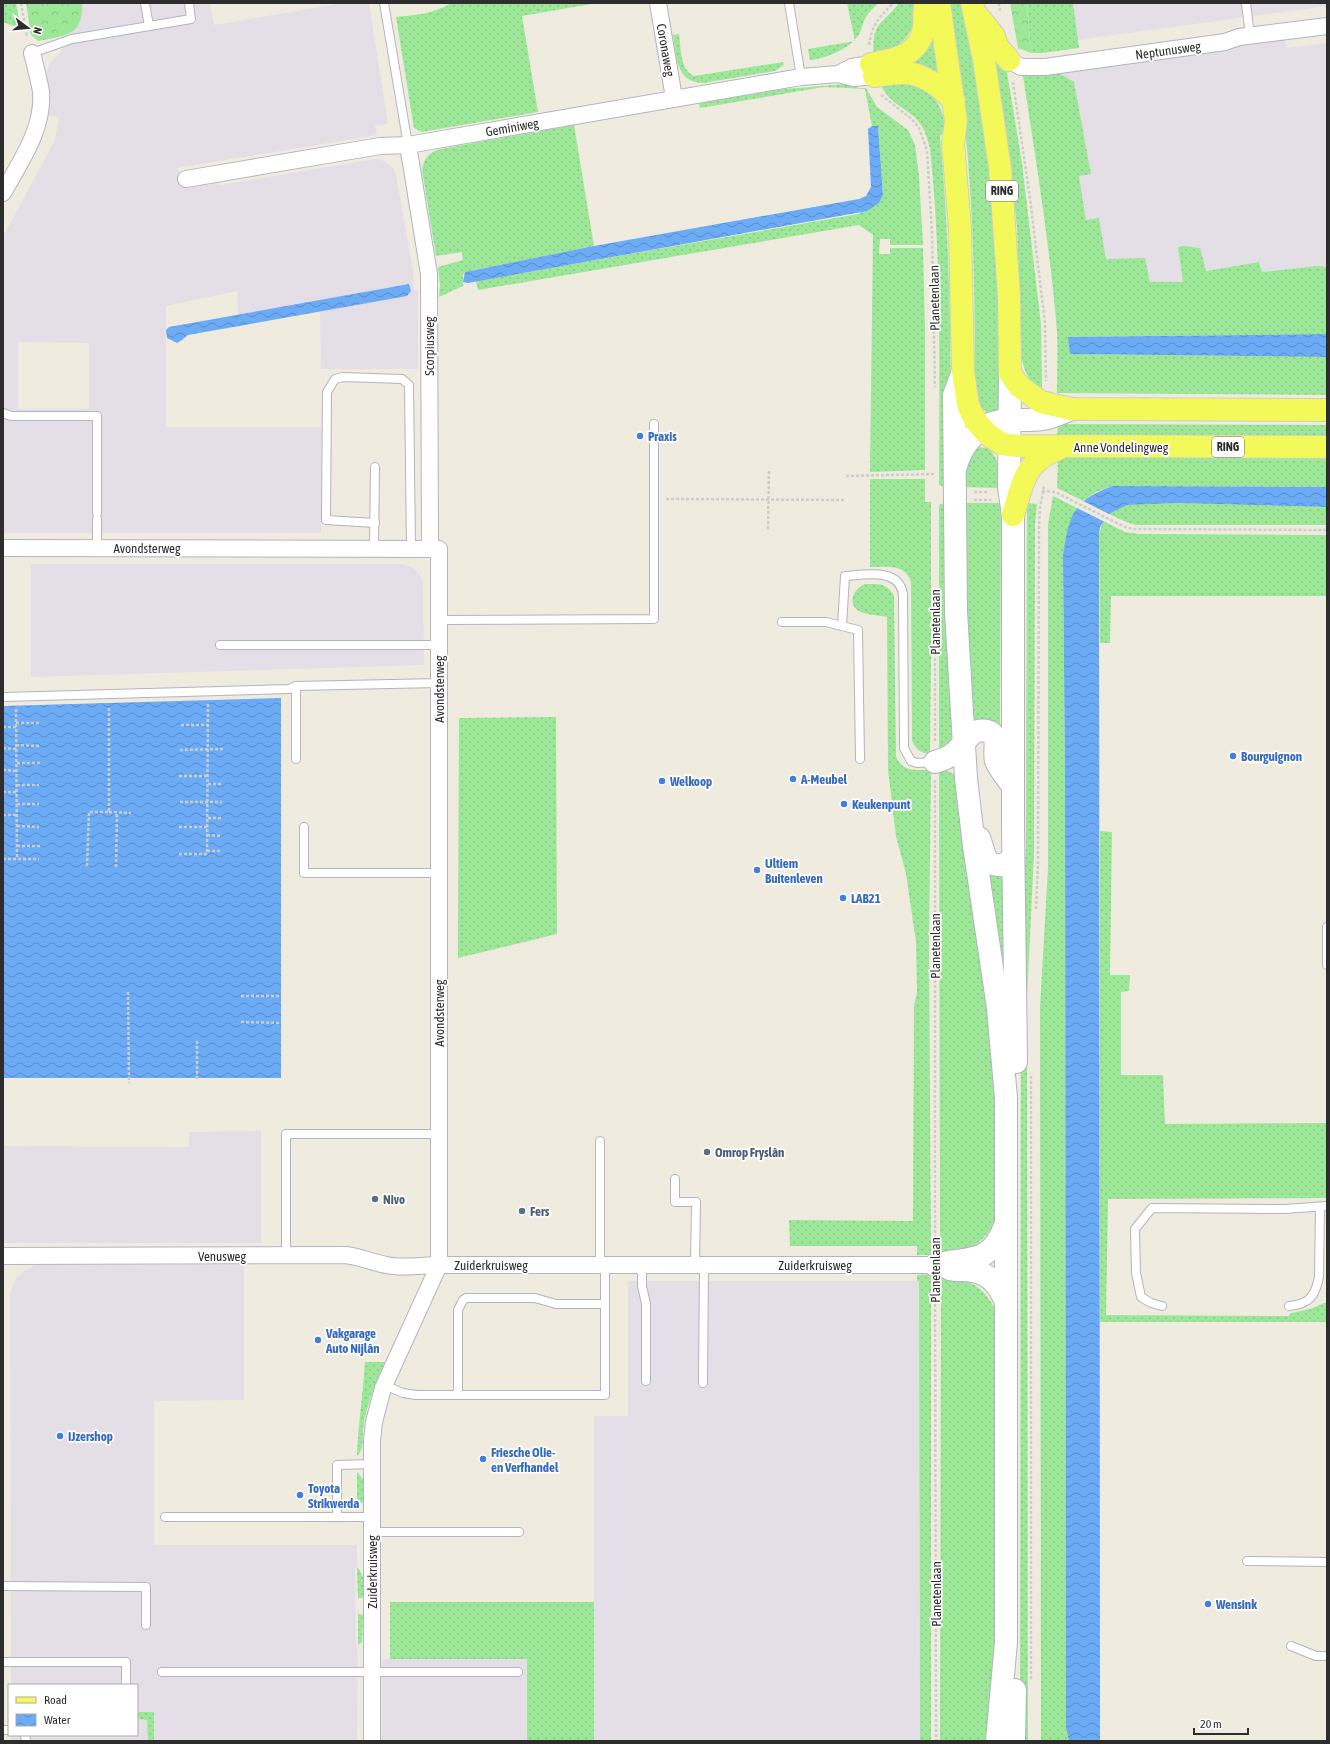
<svg xmlns="http://www.w3.org/2000/svg" width="1330" height="1744" font-family="'Asap Condensed',sans-serif">
	<defs>
		<pattern id="grass-dots" width="8" height="8" patternUnits="userSpaceOnUse"><rect width="8" height="8" fill="#9de898"/><path d="M2 2h.1M6 6h.1" fill="none" stroke="#88c783" stroke-width="1.8" stroke-linecap="round"/></pattern>
		<pattern id="forest-crowns" width="20" height="18" patternUnits="userSpaceOnUse"><rect width="20" height="18" fill="#9de898"/><path d="M2 6a3 3 0 1 1 6 0M12 15a3 3 0 1 1 6 0" fill="none" stroke="#88c783"/></pattern>
		<pattern id="water-waves" width="16" height="10" patternUnits="userSpaceOnUse"><rect width="16" height="10" fill="#6cabf6"/><path d="M0 5q4-4 8 0t8 0" fill="none" stroke="#598cc8"/></pattern>
	</defs>
	<rect width="100%" height="100%" fill="#efecdf"/>
	<g fill="#e4dfe7" fill-rule="evenodd">
		<path d="M 82,3 L 210,3 L 214,25 L 343,3 L 369,3 L 388,124 L 375,125 L 377,135 L 178,168 L 181,187 L 213,182 L 221,185 L 369,160 L 378,159 L 384,161 L 394,169 L 396,175 L 413,271 L 414,290 L 418,289 L 418,369 L 321,369 L 320,311 L 406,296 L 411,291 L 409,284 L 238,315 L 237,291 L 166,306 L 166,427 L 321,427 L 321,533 L 3,533 L 3,236 L 45,159 L 55,139 L 59,117 L 46,115 L 47,70 L 51,62 L 63,49 L 61,37 L 68,34 L 82,15 ZM 18,342 L 89,343 L 89,409 L 18,409 Z"/>
		<polygon points="1073,3 1327,3 1327,6 1077,40"/>
		<polygon points="1285,40 1287,48 1327,43 1327,267 1317,266 1262,272 1259,262 1205,271 1184,246 1178,248 1183,282 1150,282 1145,258 1106,259 1099,218 1086,220 1079,176 1091,174 1055,71"/>
		<polygon points="31,564 403,564 415,569 422,578 423,583 424,665 31,677"/>
		<polygon points="261,1131 261,1243 3,1243 3,1146 189,1147 189,1132"/>
		<polygon points="35,1265 244,1265 244,1400 154,1401 154,1545 357,1545 357,1567 355,1567 356,1645 357,1645 358,1665 357,1741 11,1741 11,1735 137,1735 137,1685 11,1685 10,1296 11,1290 17,1277 25,1270"/>
		<polygon points="628,1281 919,1281 920,1741 594,1741 594,1416 628,1416"/>
		<rect x="382" y="1659" width="145" height="82"/>
	</g>
	<g fill="url(#grass-dots)">
		<polygon points="3,3 16,3 21,29 3,22"/>
		<path d="M 451,3 L 597,3 L 522,16 L 538,112 L 422,132 L 414,128 L 396,17 C 415,15 434,14 451,3 Z"/>
		<path d="M 847,3 L 879,3 C 874,7 869,12 866,17 C 862,24 862,31 857,37 C 849,49 824,59 810,60 L 808,49 L 855,41 Z"/>
		<path d="M 899,3 L 918,3 C 912,37 906,44 874,57 C 871,22 881,26 899,3 Z"/>
		<path d="M 948,3 L 962,3 C 974,62 987,122 993,182 C 1000,256 1000,330 1000,405 L 996,412 L 988,413 L 979,406 L 975,391 C 975,303 974,215 965,127 C 961,85 954,44 948,3 Z"/>
		<polygon points="1027,3 1073,3 1079,48 1042,53 1031,53"/>
		<path d="M 679,34 C 681,47 680,70 694,76 L 783,62 L 784,65 L 775,71 L 703,83 C 675,82 677,56 673,35 Z"/>
		<polygon points="930,40 934,42 939,73 877,68"/>
		<path d="M 991,44 L 1007,72 L 1022,163 L 1041,324 L 1042,387 C 1029,384 1025,372 1022,360 L 1017,227 L 1006,129 Z"/>
		<path d="M 1055,71 L 1074,82 L 1091,174 L 1079,176 L 1086,220 L 1099,218 L 1106,259 L 1145,258 L 1150,282 L 1183,282 L 1178,247 L 1184,246 L 1200,248 L 1206,271 L 1259,262 L 1262,272 L 1317,266 L 1327,267 L 1327,334 L 1069,337 L 1070,354 L 1327,357 L 1327,395 L 1057,393 C 1057,373 1058,352 1057,332 C 1050,246 1036,161 1023,76 Z"/>
		<path d="M 909,81 C 931,94 942,100 945,127 L 940,137 C 946,200 949,263 950,327 C 951,381 951,434 945,487 L 939,485 C 939,373 942,260 930,149 C 922,106 897,115 881,86 Z"/>
		<polygon points="858,83 858,88 866,88 877,107 908,130 915,145 919,176 923,245 890,245 890,239 880,239 879,254 890,254 890,248 923,248 925,328 925,470 870,472 873,235 859,225 478,290 476,281 858,214 883,195 878,126 872,126 865,89 824,87 700,108 699,103 785,89"/>
		<path d="M 574,125 L 594,246 L 465,272 L 463,275 L 463,286 L 439,297 L 440,285 L 438,267 L 463,260 L 462,252 L 436,256 L 422,170 C 424,158 429,152 441,149 Z"/>
		<polygon points="1058,424 1327,425 1327,438 1057,436"/>
		<path d="M 977,447 L 987,448 C 1000,458 1000,473 1001,488 L 960,487 L 963,469 Z"/>
		<polygon points="1072,456 1327,458 1327,487 1113,486 1096,492 1083,501 1057,488 1058,458"/>
		<path d="M 870,479 L 925,479 L 925,502 L 931,502 L 931,655 L 930,754 C 920,753 915,749 912,740 L 911,582 C 905,563 886,567 870,567 Z"/>
		<path d="M 1053,496 L 1077,508 C 1069,523 1066,538 1063,555 L 1065,777 L 1066,1728 L 1069,1741 L 1041,1741 L 1040,1007 L 1048,868 L 1048,525 Z"/>
		<polygon points="950,503 957,739 939,753 939,507 940,504"/>
		<polygon points="959,503 1001,503 1000,727 968,724"/>
		<polygon points="1027,503 1037,504 1035,524 1034,854 1027,998 1028,1741 1020,1741 1021,962 1026,847"/>
		<polygon points="1177,503 1327,507 1327,525 1136,525 1126,522 1109,514 1126,505"/>
		<polygon points="1103,521 1125,532 1139,534 1327,535 1327,596 1111,596 1110,643 1100,643 1099,535"/>
		<path d="M 865,584 C 878,584 888,583 894,596 L 896,756 C 902,772 914,770 929,770 L 931,772 L 929,941 L 931,1255 L 917,1255 L 917,1246 L 790,1246 L 789,1220 L 913,1221 L 914,1006 L 917,992 L 916,942 L 906,874 L 896,836 L 888,770 L 887,617 C 875,614 849,616 853,597 C 855,590 859,587 865,584 Z"/>
		<polygon points="556,717 557,934 458,958 459,718"/>
		<path d="M 939,771 L 947,771 L 957,775 L 1001,1098 L 999,1212 C 987,1242 971,1252 940,1255 Z"/>
		<polygon points="1100,831 1112,832 1110,975 1130,975 1129,991 1121,992 1121,1075 1163,1075 1165,1124 1327,1123 1327,1198 1108,1199 1106,1315 1289,1316 1291,1313 1310,1309 1324,1303 1327,1303 1327,1322 1100,1322"/>
		<polygon points="983,872 1008,874 1011,1055"/>
		<polygon points="931,1274 931,1741 920,1741 919,1281 917,1281 917,1275"/>
		<path d="M 941,1275 C 970,1280 981,1284 996,1310 L 1001,1642 L 992,1741 L 940,1741 Z"/>
		<path d="M 365,1362 L 385,1362 C 375,1384 366,1406 363,1430 C 362,1440 365,1448 357,1456 C 358,1425 363,1394 365,1362 Z"/>
		<polygon points="357,1472 363,1479 363,1502 357,1506"/>
		<path d="M 357,1567 C 365,1575 366,1589 362,1598 L 358,1598 Z"/>
		<polygon points="390,1602 594,1602 594,1741 527,1741 527,1659 390,1659"/>
		<polygon points="358,1614 363,1615 362,1642 358,1645"/>
		<polygon points="137,1712 154,1712 154,1741 148,1741 147,1720 137,1719"/>
	</g>
	<g fill="url(#forest-crowns)">
		<path d="M 26,3 L 82,3 C 84,36 64,36 38,41 L 31,35 Z"/>
		<polygon points="1010,3 1027,3 1031,53 1018,48"/>
	</g>
	<g fill="url(#water-waves)">
		<polygon points="872,126 878,126 883,195 879,203 867,211 468,283 463,282 465,272 594,246 859,199 866,196 871,187 868,129"/>
		<polygon points="409,284 411,291 407,296 188,335 182,340 177,343 167,338 166,330 169,327"/>
		<polygon points="1327,334 1327,357 1070,354 1068,337"/>
		<path d="M 1113,486 L 1327,487 L 1327,507 L 1177,503 L 1127,505 L 1109,514 L 1100,527 L 1099,535 L 1100,1741 L 1069,1741 L 1066,1728 L 1065,777 L 1063,555 C 1069,515 1073,500 1113,486 Z"/>
		<polygon points="281,698 281,1078 3,1078 3,706"/>
	</g>
	<polygon fill="#efecdf" points="1081,500 1111,515 1105,522 1075,507"/>
	<g fill="none" stroke-linecap="round" stroke-linejoin="round">
		<defs>
			<g id="service">
				<polyline points="145,3 149,26"/>
				<polyline points="384,3 408,145"/>
				<polyline points="789,3 801,77"/>
				<polyline points="1246,3 1250,36"/>
				<polyline points="32,53 72,39 191,19 189,3"/>
				<polyline points="3,413 11,416 97,416 97,513"/>
				<polyline points="97,519 97,548"/>
				<polyline points="375,523 326,520 327,392 335,379 343,377 402,379 409,385 411,549"/>
				<polyline points="374,548 375,467"/>
				<polyline points="439,620 654,619 654,424"/>
				<polyline points="782,622 826,622 858,630 860,759"/>
				<path d="M 842,626 L 845,576 C 864,575 899,567 903,594 L 904,748 L 911,761 L 917,763 L 934,762"/>
				<polyline points="220,645 439,645"/>
				<polyline points="3,697 289,689 296,686"/>
				<polyline points="296,759 296,686 439,683"/>
				<polyline points="304,827 304,873 439,873"/>
				<polyline points="1327,927 1327,965"/>
				<polyline points="600,1141 600,1265"/>
				<polyline points="675,1179 675,1202 696,1202 695,1265"/>
				<polyline points="286,1256 286,1134 439,1134"/>
				<polyline points="642,1265 642,1286 646,1304 646,1381"/>
				<polyline points="1162,1306 1151,1303 1141,1297 1136,1273 1135,1229 1152,1208 1285,1209 1327,1206"/>
				<path d="M 1289,1306 C 1309,1304 1315,1297 1319,1277 L 1320,1207"/>
				<polyline points="703,1383 704,1265"/>
				<polyline points="384,1385 403,1393 416,1395 605,1395 605,1265"/>
				<polyline points="458,1395 458,1310 463,1300 466,1298 535,1298 556,1304 605,1304"/>
				<polyline points="165,1517 372,1517"/>
				<polyline points="337,1517 337,1465 372,1464"/>
				<polyline points="372,1532 519,1532"/>
				<polyline points="1247,1561 1327,1562"/>
				<polyline points="3,1586 146,1587 146,1625"/>
				<polyline points="1291,1646 1316,1656 1327,1656"/>
				<polyline points="3,1662 126,1662 126,1685"/>
				<polyline points="162,1672 518,1672"/>
				<polyline points="3,1730 9,1730"/>
				<polyline points="25,1735 26,1741"/>
			</g>
			<g id="minor">
				<polyline points="658,3 674,98"/>
				<polyline points="1009,60 1021,67 1045,67 1225,42 1239,37 1327,26"/>
				<polyline points="838,74 852,67 871,64"/>
				<polyline points="408,145 429,274 430,549"/>
				<polyline points="186,179 380,146 408,145 801,77 838,74 854,78 873,76"/>
				<path d="M 3,193 C 20,162 44,129 41,92 C 39,79 35,65 32,53"/>
				<polyline points="3,548 439,549 439,1265 383,1388 374,1422 372,1440 372,1741"/>
				<path d="M 3,1256 L 346,1255 C 360,1257 372,1262 386,1265 C 403,1269 422,1265 439,1265 L 935,1265"/>
			</g>
			<g id="secondary">
				<polyline points="963,371 954,395 956,612 966,778 974,846 998,1008 1006,1098 1006,1642 997,1741"/>
				<polyline points="1010,373 1009,487 1013,515 1013,827 1016,1062"/>
				<path d="M 956,466 C 962,445 978,424 1001,421 C 1015,419 1028,421 1042,419 C 1051,418 1062,413 1071,409"/>
				<path d="M 935,762 C 942,760 948,758 954,753 C 966,744 970,727 987,731 C 1001,734 993,752 996,761 C 999,769 1008,779 1013,787"/>
				<path d="M 979,838 C 983,847 983,855 989,863 C 1000,867 1006,866 1013,856"/>
				<path d="M 935,1265 C 970,1256 989,1266 1005,1226"/>
				<path d="M 950,1269 C 958,1271 965,1269 973,1271 C 989,1273 999,1286 1005,1300"/>
				<polyline points="1014,1741 1015,1690"/>
			</g>
			<g id="primary">
				<polyline points="939,3 956,121 953,144 960,229 963,371 968,405 975,420 987,434 1002,444 1018,446 1327,447"/>
				<polyline points="972,3 984,60 1000,168 1009,295 1010,373 1019,386 1041,402 1071,409 1327,410"/>
				<polyline points="978,16 994,36 997,46 1009,60"/>
				<path d="M 871,64 C 895,59 918,57 924,28 C 925,20 923,10 926,3"/>
				<path d="M 874,76 C 883,75 893,73 903,73 C 924,73 940,87 954,101"/>
				<path d="M 1013,515 C 1024,480 1023,463 1060,448"/>
			</g>
		</defs>
		<use href="#service" stroke="#b3b3c1" stroke-width="10"/>
		<use href="#minor" stroke="#b3b3c1" stroke-width="18"/>
		<use href="#secondary" stroke="#b3b3c1" stroke-width="24"/>
		<use href="#primary" stroke="#cdcdcd" stroke-width="24"/>
		<g stroke="#cdcdcd" stroke-width="2.5" stroke-dasharray="3 2" stroke-linecap="butt">
			<polyline points="21,3 27,37"/>
			<polyline points="999,3 1000,11"/>
			<path d="M 869,45 C 872,24 879,18 893,3"/>
			<polyline points="1013,82 1030,198 1045,324 1046,381"/>
			<polyline points="881,95 912,119 919,128 927,150 932,233 935,387"/>
			<polyline points="846,476 934,474"/>
			<polyline points="1042,491 1055,492 1125,527 1133,529 1327,530"/>
			<polyline points="974,492 989,492"/>
			<polyline points="666,499 846,500"/>
			<polyline points="974,500 991,500"/>
			<polyline points="768,529 769,470"/>
			<polyline points="16,709 17,859"/>
			<polyline points="16,723 39,723"/>
			<polyline points="181,725 208,725"/>
			<polyline points="3,727 16,727"/>
			<polyline points="935,741 935,628"/>
			<polyline points="16,745 39,746"/>
			<polyline points="3,748 16,749"/>
			<polyline points="180,750 223,749"/>
			<polyline points="17,763 40,763"/>
			<polyline points="3,770 17,771"/>
			<polyline points="179,776 208,776"/>
			<polyline points="935,780 935,1245"/>
			<polyline points="208,784 223,784"/>
			<polyline points="17,785 39,785"/>
			<polyline points="3,792 17,792"/>
			<polyline points="180,802 222,802"/>
			<polyline points="17,804 39,804"/>
			<polyline points="109,812 131,813"/>
			<polyline points="3,815 17,815"/>
			<polyline points="208,818 222,818"/>
			<polyline points="17,826 39,827"/>
			<polyline points="179,827 207,827"/>
			<polyline points="207,835 222,836"/>
			<polyline points="17,846 40,846"/>
			<polyline points="207,851 222,851"/>
			<polyline points="179,854 207,854 208,704"/>
			<polyline points="3,859 39,859"/>
			<polyline points="87,866 89,812 109,812 109,706"/>
			<polyline points="116,867 117,813"/>
			<polyline points="1036,909 1038,862 1039,528 1040,508 1044,486"/>
			<polyline points="128,992 129,1083"/>
			<polyline points="241,996 281,996"/>
			<polyline points="241,1022 281,1023"/>
			<polyline points="197,1041 197,1079"/>
			<polyline points="935,1284 936,1741"/>
			<polyline points="1031,1679 1031,1076"/>
		</g>
		<use href="#service" stroke="#fff" stroke-width="8"/>
		<use href="#minor" stroke="#fff" stroke-width="16"/>
		<use href="#secondary" stroke="#fff" stroke-width="22"/>
		<use href="#primary" stroke="#f2f959" stroke-width="22"/>
	</g>
	<g fill="#3f7fe0" stroke="#fff" stroke-width="1.5">
		<circle cx="640" cy="436" r="4"/>
		<circle cx="1233" cy="756" r="4"/>
		<circle cx="793" cy="779" r="4"/>
		<circle cx="662" cy="781" r="4"/>
		<circle cx="844" cy="804" r="4"/>
		<circle cx="757" cy="870" r="4"/>
		<circle cx="843" cy="898" r="4"/>
		<circle cx="318" cy="1340" r="4"/>
		<circle cx="60" cy="1436" r="4"/>
		<circle cx="483" cy="1459" r="4"/>
		<circle cx="300" cy="1495" r="4"/>
		<circle cx="1208" cy="1604" r="4"/>
	</g>
	<g fill="#5c6f8a" stroke="#fff" stroke-width="1.5">
		<circle cx="707" cy="1152" r="4"/>
		<circle cx="375" cy="1199" r="4"/>
		<circle cx="522" cy="1211" r="4"/>
	</g>
	<g text-anchor="middle" stroke-width="3.5" stroke-linejoin="round" paint-order="stroke">
		<g fill="#fff" stroke="#6c6c6c" stroke-width="1">
			<rect x="986" y="181" width="32" height="20" rx="3"/>
			<rect x="1212" y="437" width="32" height="20" rx="3"/>
		</g>
		<g font-size="12" font-weight="bold" fill="#2d2d2d">
			<text x="1002" y="195">RING</text>
			<text x="1228" y="451">RING</text>
		</g>
		<g font-size="13" fill="#2d2d2d" stroke="#fff">
			<text transform="translate(666 50) rotate(80)" y="5">Coronaweg</text>
			<text transform="translate(1168 50) rotate(-8)" y="5">Neptunusweg</text>
			<text transform="translate(512 127) rotate(-10)" y="5">Geminiweg</text>
			<text transform="translate(934 298) rotate(-91)" y="5">Planetenlaan</text>
			<text transform="translate(429 346) rotate(-90)" y="5">Scorpiusweg</text>
			<text x="1121" y="452">Anne Vondelingweg</text>
			<text x="147" y="553">Avondsterweg</text>
			<text transform="translate(935 622) rotate(-90)" y="5">Planetenlaan</text>
			<text transform="translate(439 689) rotate(-90)" y="5">Avondsterweg</text>
			<text transform="translate(935 946) rotate(-90)" y="5">Planetenlaan</text>
			<text transform="translate(439 1013) rotate(-90)" y="5">Avondsterweg</text>
			<text x="222" y="1261">Venusweg</text>
			<text x="491" y="1270">Zuiderkruisweg</text>
			<text x="815" y="1270">Zuiderkruisweg</text>
			<text transform="translate(935 1270) rotate(-90)" y="5">Planetenlaan</text>
			<text transform="translate(372 1572) rotate(-90)" y="5">Zuiderkruisweg</text>
			<text transform="translate(936 1594) rotate(-90)" y="5">Planetenlaan</text>
		</g>
		<g font-size="13" font-weight="bold" fill="#366cbe" stroke="#fff" text-anchor="start">
			<text x="648" y="441">Praxis</text>
			<text x="1241" y="761">Bourguignon</text>
			<text x="801" y="784">A-Meubel</text>
			<text x="670" y="786">Welkoop</text>
			<text x="852" y="809">Keukenpunt</text>
			<text x="765" y="868">Ultiem<tspan x="765" dy="15">Buitenleven</tspan></text>
			<text x="851" y="903">LAB21</text>
			<text x="326" y="1338">Vakgarage<tspan x="326" dy="15">Auto Nijlân</tspan></text>
			<text x="68" y="1441">IJzershop</text>
			<text x="491" y="1457">Friesche Olie-<tspan x="491" dy="15">en Verfhandel</tspan></text>
			<text x="308" y="1493">Toyota<tspan x="308" dy="15">Strikwerda</tspan></text>
			<text x="1216" y="1609">Wensink</text>
		</g>
		<g font-size="13" font-weight="bold" fill="#4e5e75" stroke="#fff" text-anchor="start">
			<text x="715" y="1157">Omrop Fryslân</text>
			<text x="383" y="1204">Nivo</text>
			<text x="530" y="1216">Fers</text>
		</g>
	</g>
	<rect width="1330" height="1744" fill="none" stroke="#2d2d2d" stroke-width="8"/>
	<rect x="8" y="1684" width="130" height="52" fill="#ffffff" stroke="#ababab"/>
	<rect x="16" y="1697" width="20" height="6" fill="#f2f959" stroke="#ababab"/>
	<text x="44" y="1704" font-size="12" fill="#2d2d2d">Road</text>
	<rect x="16" y="1714" width="20" height="12" fill="url(#water-waves)" stroke="#ababab"/>
	<text x="44" y="1724" font-size="12" fill="#2d2d2d">Water</text>
	<g transform="translate(28 28) rotate(106)" stroke="#ffffff" stroke-width="3" paint-order="stroke">
	<path d="M0-3L7 15L0 10L-7 15Z" fill="#2d2d2d"/>
	<text y="-6" font-size="11" font-weight="bold" text-anchor="middle" fill="#2d2d2d">N</text>
	</g>
	<path d="M1194 1728v6h54v-6" fill="none" stroke="#2d2d2d" stroke-width="2"/>
	<text x="1200" y="1728" font-size="12" fill="#2d2d2d" stroke="#ffffff" stroke-width="3" paint-order="stroke">20 m</text>
</svg>
